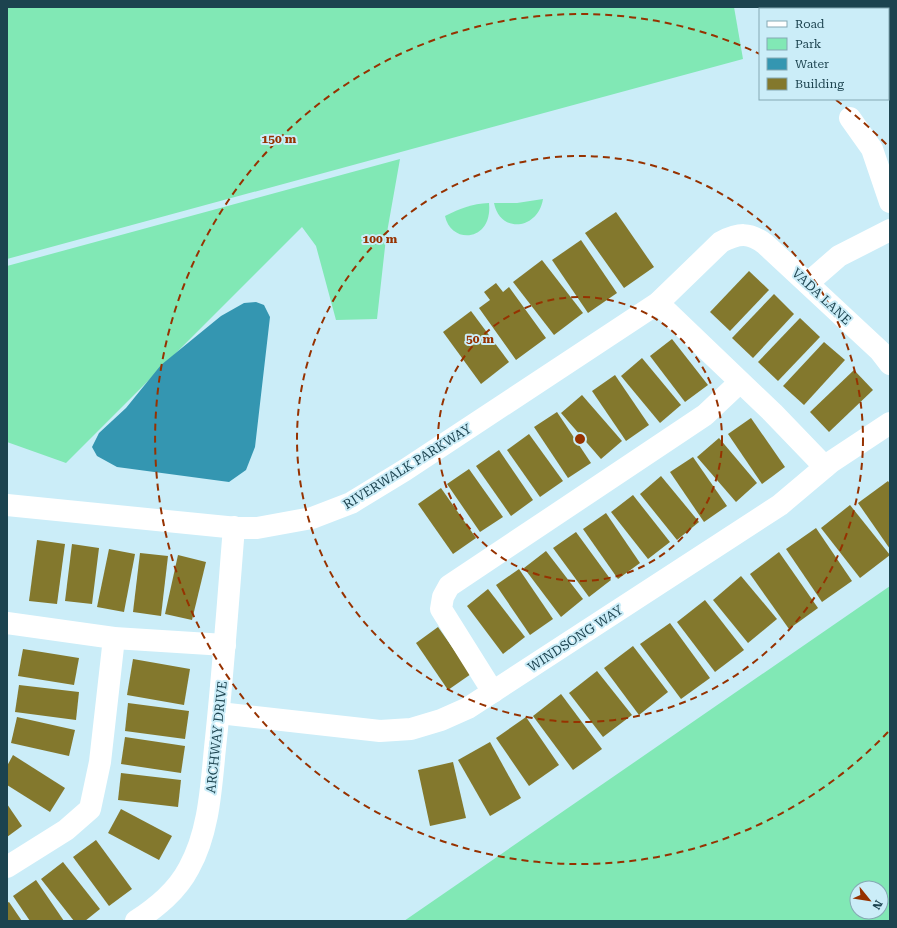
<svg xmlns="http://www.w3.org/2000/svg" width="897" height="928" font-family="'Roboto Serif',serif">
	<rect width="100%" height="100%" fill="#cbedf8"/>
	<g fill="#81e8b5" fill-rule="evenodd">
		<polygon points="7,7 734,7 743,59 7,259"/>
		<polygon points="400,159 386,238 377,319 336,320 316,246 302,227 66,463 7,442 7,266"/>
		<path d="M 543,199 C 538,230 500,234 494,203 L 517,203 Z"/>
		<path d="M 489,203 C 493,242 451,245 445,216 C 461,208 471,204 489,203 Z"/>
		<path d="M 890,586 L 890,921 L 404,921 ZM 857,888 L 881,888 L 881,912 L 857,912 Z"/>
	</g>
	<polygon fill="#3496b1" points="256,302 264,305 270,317 255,447 246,470 229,482 117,467 97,456 92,447 99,433 126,408 161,365 221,316 244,303"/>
	<g fill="#83782d">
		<polygon points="616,212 654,267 624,288 585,233"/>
		<polygon points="581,240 617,293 588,313 552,260"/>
		<polygon points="542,260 583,313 554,335 513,282"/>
		<polygon points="749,271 769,290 730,331 710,312"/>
		<polygon points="496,283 503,292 509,287 546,338 516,360 479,308 490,300 484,292"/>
		<polygon points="774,294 794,314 753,358 732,338"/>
		<polygon points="471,311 509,362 481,384 443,332"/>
		<polygon points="800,318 820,337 778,381 758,362"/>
		<polygon points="672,339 708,385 685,402 650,356"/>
		<polygon points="824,342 845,360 804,405 783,386"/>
		<polygon points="642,358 681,405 660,423 621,376"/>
		<polygon points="854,370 873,390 829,432 810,412"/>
		<polygon points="615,375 649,425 626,441 592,391"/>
		<polygon points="582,395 622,441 601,459 561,413"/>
		<polygon points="557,412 591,463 568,478 534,427"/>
		<polygon points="751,418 785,467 762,484 728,434"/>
		<polygon points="529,434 563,481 540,497 507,450"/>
		<polygon points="719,438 757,483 736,502 697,457"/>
		<polygon points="499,450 533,500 511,516 476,466"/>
		<polygon points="693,457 727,506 704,522 670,472"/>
		<polygon points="469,469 503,517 480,532 447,484"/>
		<polygon points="661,476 699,522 677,540 640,494"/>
		<polygon points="888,481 890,484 890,549 858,503"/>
		<polygon points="441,488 476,538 453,554 418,504"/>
		<polygon points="633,495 670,542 648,559 611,512"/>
		<polygon points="850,505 890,555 860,578 821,528"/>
		<polygon points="606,513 640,563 618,579 583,529"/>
		<polygon points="816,528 852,581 822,602 786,549"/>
		<polygon points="576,532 611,580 589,597 553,548"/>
		<polygon points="37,540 65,544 57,604 29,601"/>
		<polygon points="72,544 99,548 92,604 65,601"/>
		<polygon points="109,549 135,554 124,612 97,607"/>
		<polygon points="546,551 583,599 561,617 524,568"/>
		<polygon points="779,552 818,608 789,629 750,574"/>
		<polygon points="140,553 168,556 161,616 133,612"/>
		<polygon points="178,555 206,562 192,620 165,614"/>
		<polygon points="519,569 553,619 530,635 496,585"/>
		<polygon points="741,576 777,619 748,643 713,600"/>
		<polygon points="488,589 525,637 503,654 467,606"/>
		<polygon points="705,600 744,650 715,672 677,622"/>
		<polygon points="670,623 710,678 681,699 640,644"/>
		<polygon points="438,627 471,674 448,690 416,643"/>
		<polygon points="633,646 668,692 639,715 604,668"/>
		<polygon points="23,649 79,658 74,685 18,676"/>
		<polygon points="133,659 190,669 184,705 127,695"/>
		<polygon points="597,671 632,715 603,737 569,693"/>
		<polygon points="19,685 79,692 76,720 15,712"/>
		<polygon points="561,694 602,749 573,770 533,716"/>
		<polygon points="128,703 189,711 185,739 125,731"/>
		<polygon points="17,717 75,730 69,756 11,743"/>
		<polygon points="526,717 559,765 529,786 496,738"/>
		<polygon points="125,737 185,746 181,773 121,764"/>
		<polygon points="490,742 521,798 490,816 458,760"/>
		<polygon points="13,755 65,788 50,812 7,785 7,766"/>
		<polygon points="453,762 466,818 430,826 418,770"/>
		<polygon points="121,773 181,780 178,807 118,800"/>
		<polygon points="7,804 22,826 7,837"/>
		<polygon points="121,809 172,836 159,860 108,833"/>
		<polygon points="96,840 132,889 109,906 73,857"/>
		<polygon points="63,862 100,909 85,921 74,921 41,879"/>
		<polygon points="36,880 64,921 30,921 13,896"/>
		<polygon points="9,902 22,921 7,921 7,903"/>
	</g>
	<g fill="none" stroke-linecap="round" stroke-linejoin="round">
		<g stroke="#fff" stroke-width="22">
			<polyline points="850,118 872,149 890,202"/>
			<polyline points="808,283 839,256 890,230"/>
			<polyline points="658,303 773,413 825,467"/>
			<path d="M 7,505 L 237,528 L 257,528 L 312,518 L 351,503 L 405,470 L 658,303 L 721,242 C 739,233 749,232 765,244 L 880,351 L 890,364"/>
			<polyline points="7,623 114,638 225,645"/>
			<polyline points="493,692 441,609 443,597 449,586 705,415 740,382"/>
			<polyline points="219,713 380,731 411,729 441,720 468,708 780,505 831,462 890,423"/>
			<polyline points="7,867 66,830 90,809 100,762 114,638"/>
			<path d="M 136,921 C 157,907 177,891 189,868 C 209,832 211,788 215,748 C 223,674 228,601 234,527"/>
		</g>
	</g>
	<g fill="none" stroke="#963200" stroke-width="2" stroke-dasharray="7 5">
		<circle cx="580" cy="439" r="142"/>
		<circle cx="580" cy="439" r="283"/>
		<path d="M888 732A425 425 0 1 1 760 54M836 100A425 425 0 0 1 888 146"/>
	</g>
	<g text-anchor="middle" stroke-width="4" stroke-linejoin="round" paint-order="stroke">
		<g font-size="13" fill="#1c434f" stroke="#cbedf8">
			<text transform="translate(822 296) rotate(43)" y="5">VADA LANE</text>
			<text transform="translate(407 466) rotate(-32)" y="5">RIVERWALK PARKWAY</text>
			<text transform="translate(575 638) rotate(-33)" y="5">WINDSONG WAY</text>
			<text transform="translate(216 737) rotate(-84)" y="5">ARCHWAY DRIVE</text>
		</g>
	</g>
	<circle cx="580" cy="439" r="6" fill="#963200" stroke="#cbedf8" stroke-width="2"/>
	<g font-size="12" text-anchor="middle" font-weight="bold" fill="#963200" stroke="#cbedf8" stroke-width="4" stroke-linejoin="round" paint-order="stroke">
		<text x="279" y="143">150 m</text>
		<text x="380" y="243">100 m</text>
		<text x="480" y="343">50 m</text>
	</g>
	<rect width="897" height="928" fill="none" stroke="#1c434f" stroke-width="16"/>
	<rect x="759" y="8" width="130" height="92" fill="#cbedf8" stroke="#85a9b4"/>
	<rect x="767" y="21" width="20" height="6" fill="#ffffff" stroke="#85a9b4"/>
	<text x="795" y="28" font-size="12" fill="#1c434f">Road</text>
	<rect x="767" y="38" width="20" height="12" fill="#81e8b5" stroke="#85a9b4"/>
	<text x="795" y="48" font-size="12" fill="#1c434f">Park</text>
	<rect x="767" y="58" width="20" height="12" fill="#3496b1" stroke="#85a9b4"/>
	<text x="795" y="68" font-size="12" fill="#1c434f">Water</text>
	<rect x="767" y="78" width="20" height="12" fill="#83782d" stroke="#85a9b4"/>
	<text x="795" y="88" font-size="12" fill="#1c434f">Building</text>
	<g transform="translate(869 900) rotate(120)"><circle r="19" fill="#cbedf8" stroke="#85a9b4"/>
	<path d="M0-3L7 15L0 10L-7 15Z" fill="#963200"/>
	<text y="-6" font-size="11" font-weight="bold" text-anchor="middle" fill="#1c434f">N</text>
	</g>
</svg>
